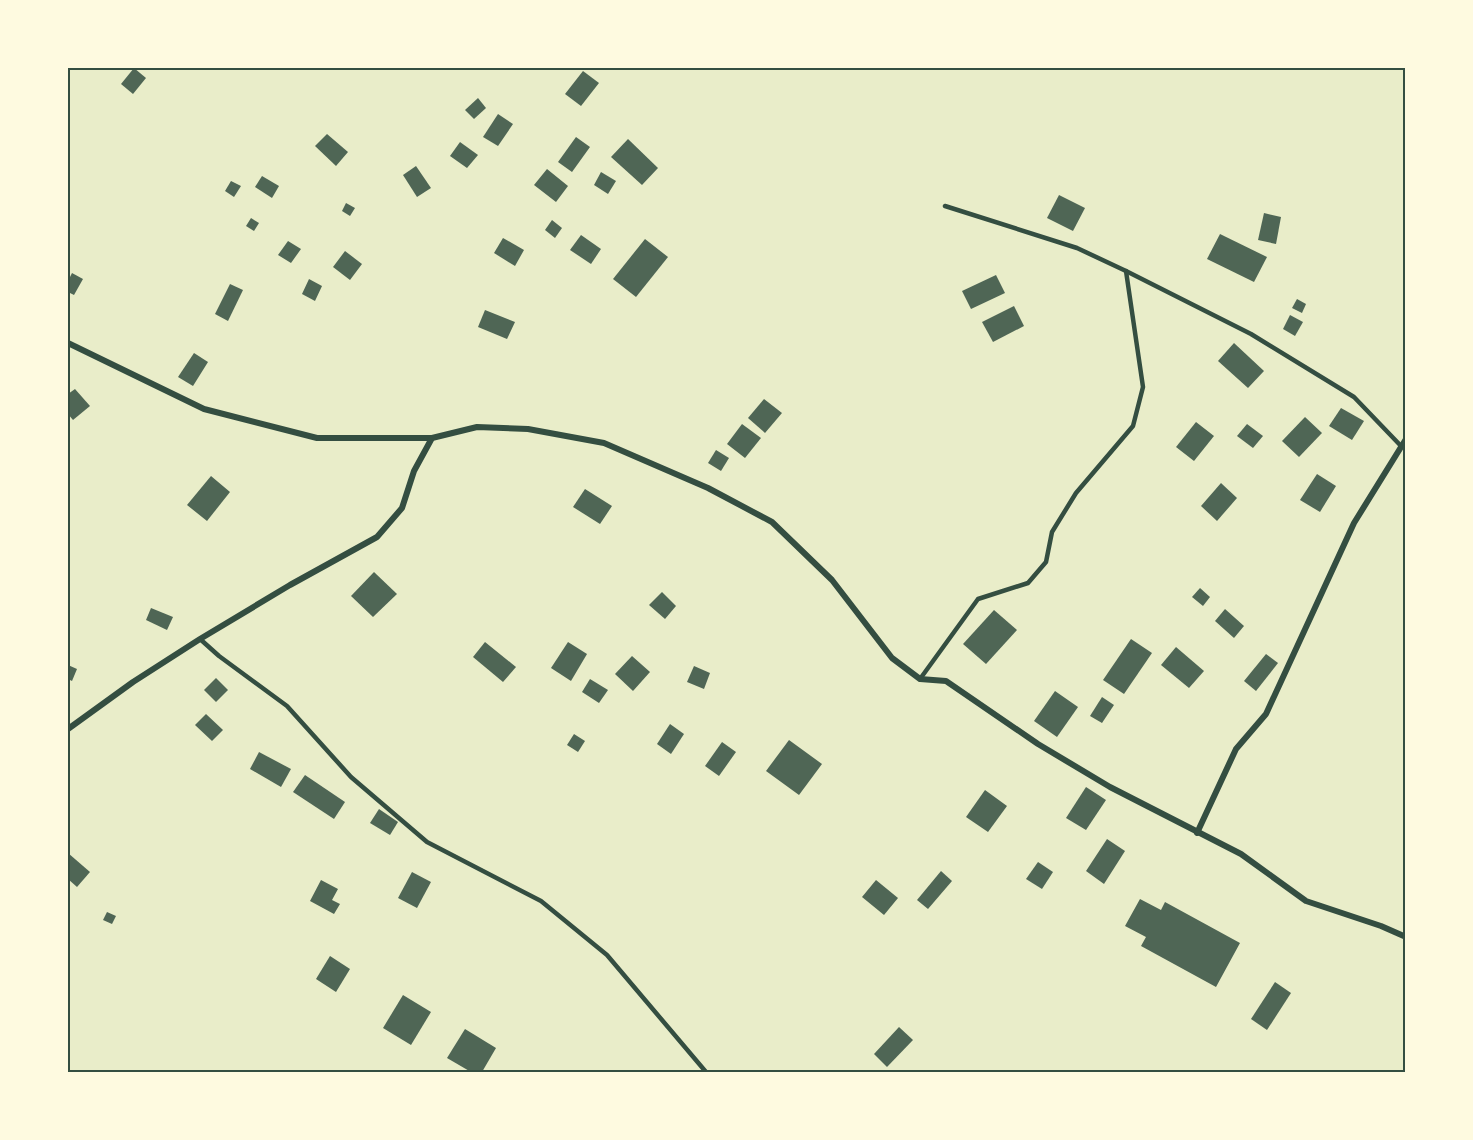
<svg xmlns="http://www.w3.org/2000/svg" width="1473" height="1140" font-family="'DejaVu Sans',sans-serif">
	<rect width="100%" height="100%" fill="#e9edc9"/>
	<g fill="#4f6655">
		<polygon points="134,68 146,78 133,94 121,84"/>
		<polygon points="583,71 599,83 581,106 565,94"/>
		<polygon points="478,98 486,108 474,119 465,110"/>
		<polygon points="498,114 513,124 498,146 483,137"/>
		<polygon points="327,134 348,152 336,166 315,146"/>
		<polygon points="576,137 590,147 572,172 558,162"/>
		<polygon points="628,139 658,168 642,185 611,157"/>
		<polygon points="460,142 478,155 467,168 450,156"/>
		<polygon points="416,166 431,188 417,197 403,175"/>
		<polygon points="547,169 568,186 556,202 534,185"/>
		<polygon points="601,172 616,181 608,194 594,185"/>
		<polygon points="262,176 279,186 272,198 255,187"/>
		<polygon points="231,181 241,186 234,197 225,191"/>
		<polygon points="1059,195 1085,208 1073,231 1047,218"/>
		<polygon points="346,203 355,208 350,216 342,211"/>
		<polygon points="1264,213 1281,217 1276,244 1258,240"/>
		<polygon points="251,218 259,223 254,231 246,226"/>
		<polygon points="552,220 562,228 555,238 545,230"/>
		<polygon points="1220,234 1267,257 1254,282 1207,259"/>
		<polygon points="581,235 601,249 591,264 570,250"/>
		<polygon points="503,238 524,250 515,266 494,253"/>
		<polygon points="645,239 668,257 636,297 613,279"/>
		<polygon points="288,241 301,249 291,263 278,255"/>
		<polygon points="345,251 362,264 350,280 333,267"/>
		<polygon points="72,273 83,279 74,295 68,292 68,281"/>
		<polygon points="996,275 1005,293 971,309 962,291"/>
		<polygon points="309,279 322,286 315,301 302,294"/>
		<polygon points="230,284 243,290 228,321 215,314"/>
		<polygon points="1297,299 1306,304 1302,313 1292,308"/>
		<polygon points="1014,306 1024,326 993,342 982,322"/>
		<polygon points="485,310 515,322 507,339 478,327"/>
		<polygon points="1290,315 1303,322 1295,336 1283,329"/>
		<polygon points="1234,343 1264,371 1248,388 1218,361"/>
		<polygon points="194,353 208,362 193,386 178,377"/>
		<polygon points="75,389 90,406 73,420 68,414 68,394"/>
		<polygon points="764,399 782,413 765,433 748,418"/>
		<polygon points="1341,408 1364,421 1352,440 1329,426"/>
		<polygon points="1305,417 1322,433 1299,457 1282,441"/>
		<polygon points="1196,422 1214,436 1194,461 1176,447"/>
		<polygon points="742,424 761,438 745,458 727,444"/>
		<polygon points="1247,424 1263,436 1253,448 1237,436"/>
		<polygon points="716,450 729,458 721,471 708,463"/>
		<polygon points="1317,474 1336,486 1320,512 1300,500"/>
		<polygon points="211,476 230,492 207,521 187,505"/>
		<polygon points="1221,483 1237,498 1217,521 1201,506"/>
		<polygon points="585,489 612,506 600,524 573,507"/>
		<polygon points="374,572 397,594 373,617 351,596"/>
		<polygon points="1200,588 1210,597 1203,606 1192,597"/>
		<polygon points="662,592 676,606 665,619 649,605"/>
		<polygon points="151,608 173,617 167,630 146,620"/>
		<polygon points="1225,609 1244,626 1234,638 1215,621"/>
		<polygon points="994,610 1017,630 986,664 963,644"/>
		<polygon points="1131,639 1152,653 1124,694 1103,680"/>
		<polygon points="485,642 516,667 503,682 473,657"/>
		<polygon points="568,642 587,654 571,681 551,668"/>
		<polygon points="1176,647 1204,671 1189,688 1161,665"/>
		<polygon points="1266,654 1278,663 1256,691 1244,681"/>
		<polygon points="632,656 650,672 633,691 615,674"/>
		<polygon points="68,665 77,669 72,681 68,679"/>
		<polygon points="694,666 710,673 704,689 687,682"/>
		<polygon points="216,678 228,690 216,702 204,690"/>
		<polygon points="590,679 608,690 599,703 582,692"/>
		<polygon points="1055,691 1078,707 1057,737 1034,721"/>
		<polygon points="1102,697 1114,705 1102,723 1090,716"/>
		<polygon points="206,714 223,730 212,741 195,725"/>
		<polygon points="670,724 684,734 671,754 657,744"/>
		<polygon points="574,734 585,741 578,752 567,745"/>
		<polygon points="789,740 822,764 799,795 766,771"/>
		<polygon points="722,742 736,752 719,776 705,766"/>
		<polygon points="259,752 291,769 281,787 250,769"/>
		<polygon points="305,775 345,802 334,819 293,792"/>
		<polygon points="1086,787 1106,800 1086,830 1066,818"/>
		<polygon points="985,790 1007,806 988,832 966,817"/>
		<polygon points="379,809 398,822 390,835 370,823"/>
		<polygon points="1107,839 1125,851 1104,884 1086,871"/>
		<polygon points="68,853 90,872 77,887 68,879"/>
		<polygon points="1038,862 1053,872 1042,889 1026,879"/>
		<polygon points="941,871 952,881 928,909 917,900"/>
		<polygon points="412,872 431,882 417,908 398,898"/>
		<polygon points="321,880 338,889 332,900 340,904 334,914 310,901"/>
		<polygon points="876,880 898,898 884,915 862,897"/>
		<polygon points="1140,899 1161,910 1165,902 1240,943 1216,987 1141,946 1146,937 1125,926"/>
		<polygon points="107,912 116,916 112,924 103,920"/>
		<polygon points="330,956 350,969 336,992 316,979"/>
		<polygon points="1275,982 1291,993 1267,1030 1251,1019"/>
		<polygon points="403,995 431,1012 411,1045 383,1028"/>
		<polygon points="899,1027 913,1040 887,1067 874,1054"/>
		<polygon points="465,1029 496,1048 482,1072 471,1072 447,1058"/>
	</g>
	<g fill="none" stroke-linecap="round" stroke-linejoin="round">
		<g stroke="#344e41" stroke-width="4.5">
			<polyline points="945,206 1077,248 1126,271 1251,334 1354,397 1401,446 1406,447"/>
			<polyline points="200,639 219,656 287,706 351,777 427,842 541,901 607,955 706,1072"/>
			<polyline points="920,679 978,599 1028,583 1046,562 1052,532 1076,493 1133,426 1143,387 1126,271"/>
		</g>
		<g stroke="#344e41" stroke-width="6">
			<polyline points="68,343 204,409 317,438 432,438"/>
			<polyline points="68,729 133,682 200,639 290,585 377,537 402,508 414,471 432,438 477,427 528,429 604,443 708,488 772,522 832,580 892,658 920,679 946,681 1038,744 1110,787 1241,854 1306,901 1381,926 1406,937"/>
			<polyline points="1197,833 1236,749 1266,714 1354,523 1406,439"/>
		</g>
	</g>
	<rect width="1473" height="1140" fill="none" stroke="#fefae0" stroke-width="138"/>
	<rect x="69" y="69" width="1335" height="1002" fill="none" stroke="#344e41" stroke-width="2"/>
</svg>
